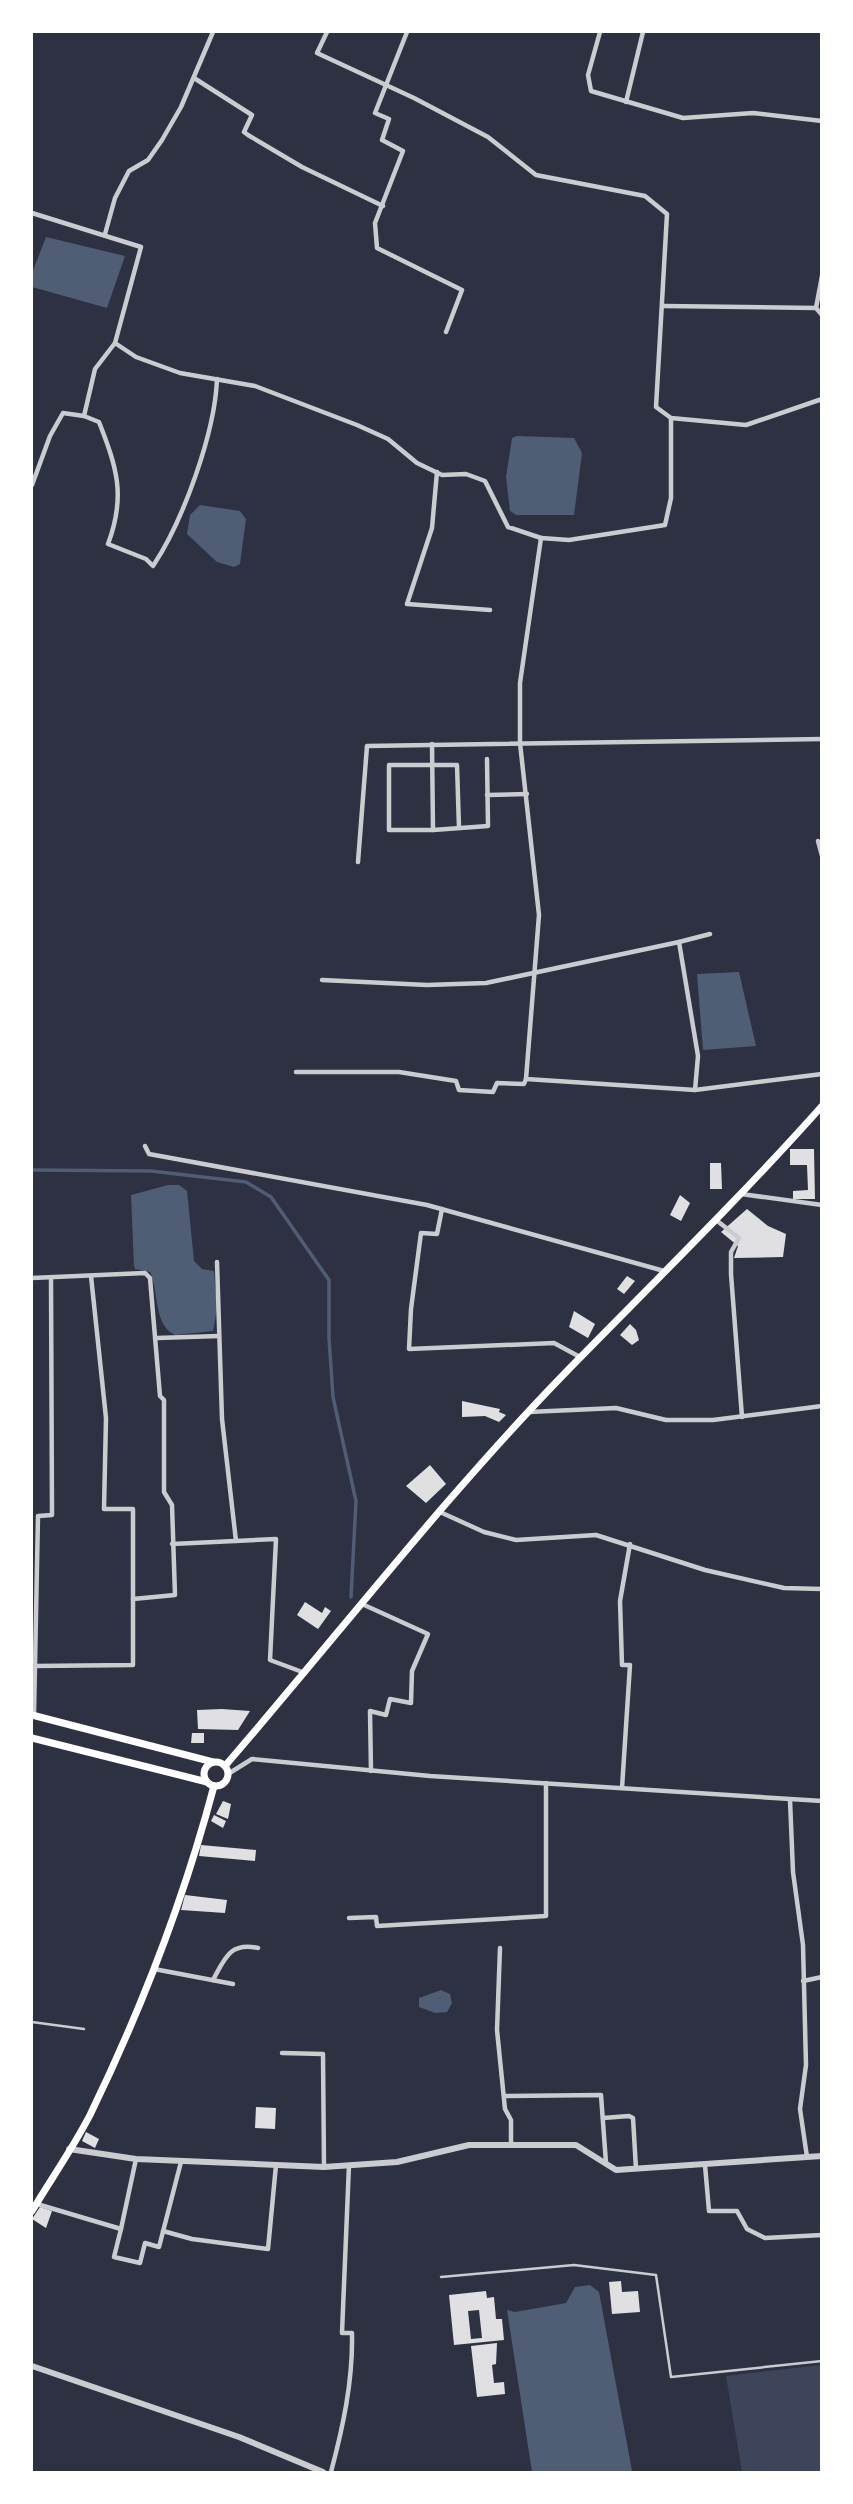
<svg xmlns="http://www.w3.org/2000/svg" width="853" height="2504" font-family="'Work Sans',sans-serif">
	<rect width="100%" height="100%" fill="#2d3142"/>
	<polygon fill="#3c4559" points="821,2365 821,2472 742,2472 726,2376"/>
	<g fill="#4f5d75">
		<polygon points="46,237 125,256 107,308 32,287 32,273"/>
		<polygon points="517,436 574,438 582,453 574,515 516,515 510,511 506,477 512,438"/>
		<polygon points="200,505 240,511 246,519 240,564 234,567 217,562 187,534 190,515"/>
		<polygon points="739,972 756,1046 703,1050 697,974"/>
		<path d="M 168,1185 L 179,1185 L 187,1191 L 194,1261 L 202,1269 L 214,1271 L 217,1309 L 213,1331 L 175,1335 C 153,1325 159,1290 150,1272 L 135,1269 L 134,1266 L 131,1195 Z"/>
		<polygon points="441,1990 450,1994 452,2003 447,2012 435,2013 419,2007 419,1998"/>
		<polygon points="590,2285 599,2292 632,2471 532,2472 507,2310 515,2312 566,2303 575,2287"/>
	</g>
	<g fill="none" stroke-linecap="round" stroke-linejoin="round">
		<polyline stroke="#4f5d75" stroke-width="3.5" points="32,1170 151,1171 246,1182 271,1197 329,1280 329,1338 333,1397 356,1501 351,1597"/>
	</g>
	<g fill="#e0e0e3" fill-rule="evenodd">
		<polygon points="790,1149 814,1149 815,1199 793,1199 793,1191 808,1190 807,1165 790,1165"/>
		<polygon points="710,1163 721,1163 722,1189 710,1189"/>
		<polygon points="680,1195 690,1203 681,1221 670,1215"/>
		<polygon points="747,1209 768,1226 786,1234 783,1257 734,1258 738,1246 721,1232"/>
		<polygon points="627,1276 635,1281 624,1294 617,1289"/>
		<polygon points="574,1311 595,1324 588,1338 569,1327"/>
		<polygon points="630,1324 636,1330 639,1340 632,1345 620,1335"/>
		<polygon points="462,1401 500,1409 499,1412 506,1415 499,1422 485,1416 462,1417"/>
		<polygon points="430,1465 446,1484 426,1503 406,1486"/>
		<polygon points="305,1602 322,1613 325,1607 331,1611 318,1629 297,1615"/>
		<polygon points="222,1709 250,1711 238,1730 198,1729 197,1710"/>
		<polygon points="192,1733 204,1733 204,1743 191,1743"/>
		<polygon points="223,1801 231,1804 228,1819 216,1814"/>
		<polygon points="214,1815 226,1821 223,1828 211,1821"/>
		<polygon points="201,1845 256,1850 255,1861 199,1856"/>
		<polygon points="185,1895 227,1900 225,1913 181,1910"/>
		<polygon points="256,2107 276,2108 275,2129 255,2128"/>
		<polygon points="86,2132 99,2139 95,2148 82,2141"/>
		<polygon points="40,2207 52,2211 46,2228 32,2219"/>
		<polygon points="621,2281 622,2292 638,2291 640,2312 612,2314 609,2282"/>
		<path d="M 486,2291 L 487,2298 L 494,2297 L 496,2319 L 502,2319 L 504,2340 L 454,2345 L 449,2295 ZM 479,2310 L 482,2338 L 471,2339 L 468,2311 Z"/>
		<polygon points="497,2343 496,2364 492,2365 494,2383 504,2382 505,2394 477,2397 471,2346"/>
	</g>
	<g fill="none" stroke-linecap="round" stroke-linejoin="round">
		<g stroke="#caccd0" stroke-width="2.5">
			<polyline points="32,2022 84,2029"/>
			<polyline points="441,2277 574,2265 656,2275 671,2377 822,2361"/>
		</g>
		<g stroke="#caccd0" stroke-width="4.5">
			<polyline points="327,32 317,53 414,98 488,137 536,175 645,196 667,214 656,407 671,418 746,425 822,399"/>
			<polyline points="407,32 375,113 389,119 382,140 403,151 375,223 377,248 462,290 446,332"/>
			<polyline points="600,32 588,75 591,91 683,118 753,113 822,121"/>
			<polyline points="194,78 252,115 244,132 248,135 302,167 383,206"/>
			<polyline points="626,102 643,32"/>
			<polyline points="32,213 141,247 115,343 136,357 180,373 255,386 357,425 388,439 417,463 442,475 466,474 485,481 508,527 541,538"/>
			<polyline points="105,234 115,198 129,171 148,160 162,140 181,107 213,32"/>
			<polyline points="664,306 816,308 822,276"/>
			<polyline points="816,308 822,315"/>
			<path d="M 84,416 L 99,422 C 117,468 126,496 108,544 L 146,559 L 153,566 C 183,521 215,433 217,379"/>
			<polyline points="671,418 671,498 665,525 569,540 541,538 520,683 520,743 539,915 526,1079 695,1090 822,1074"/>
			<polyline points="437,472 432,528 407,604 490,610"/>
			<polyline points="32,485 50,436 63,413 84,416 95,369 115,343"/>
			<polyline points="432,744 433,830 488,826 487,759"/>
			<polyline points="487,795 527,794"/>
			<polyline points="433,830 389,830 389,765 457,765 459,828"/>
			<polyline points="818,841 822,856"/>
			<polyline points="358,862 367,746 822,739"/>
			<polyline points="322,980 427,985 486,983 679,942"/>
			<polyline points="296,1072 399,1072 456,1081 459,1090 493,1092 497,1083 524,1084 526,1079"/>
			<polyline points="695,1090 698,1056 679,942 710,934"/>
			<polyline points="145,1146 149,1154 427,1205 664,1271"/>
			<polyline points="741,1194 822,1205"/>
			<polyline points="442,1209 437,1234 421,1233 411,1309 409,1349 554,1343 580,1357"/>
			<polyline points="716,1220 739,1238 731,1252 731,1274 742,1417"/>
			<polyline points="217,1262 222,1419 236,1541"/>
			<polyline points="32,1278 145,1273 150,1278 160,1396 164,1400 164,1492 172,1505 175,1595 133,1599"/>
			<polyline points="157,1338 219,1336"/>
			<polyline points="529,1412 616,1408 666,1420 713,1420 822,1406"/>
			<polyline points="440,1512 484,1532 516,1540 596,1535 705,1570 784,1588 822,1589"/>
			<polyline points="172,1544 276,1539 270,1660 305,1673"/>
			<polyline points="362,1604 428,1634 412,1671 411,1703 390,1699 386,1715 370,1711 371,1771"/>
			<polyline points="34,1666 133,1665 133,1509 104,1509 106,1418 91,1276"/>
			<polyline points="34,1715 38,1516 52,1515 51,1278"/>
			<polyline points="228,1774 252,1759 430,1776 822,1801"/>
			<polyline points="622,1788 630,1665 622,1665 620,1601 630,1544"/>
			<polyline points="790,1800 793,1872 803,1945 806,2065 800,2109 807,2157"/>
			<polyline points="349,1918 376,1917 377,1926 546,1916 546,1783"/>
			<polyline points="500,1948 497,2030 505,2109 511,2120 511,2145"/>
			<polyline points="154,1969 233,1984"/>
			<path d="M 213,1980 C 225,1958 230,1942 258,1948"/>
			<polyline points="803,1981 822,1977"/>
			<polyline points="282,2053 323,2054 324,2167"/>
			<polyline points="505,2096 601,2095 606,2163"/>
			<polyline points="603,2118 629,2116 633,2118 636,2169"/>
			<polyline points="705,2165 709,2211 737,2211 747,2229 765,2238 822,2235"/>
			<polyline points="37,2204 121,2229 136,2159"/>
			<polyline points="121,2229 114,2257 140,2263 145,2243 159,2247 181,2162"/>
			<polyline points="163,2231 192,2239 268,2249 276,2165"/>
			<path d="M 331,2472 C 343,2427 353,2381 352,2333 L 342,2333 L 349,2165"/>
		</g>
		<g stroke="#caccd0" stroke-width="6">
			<polyline points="69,2149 136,2159 324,2167 397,2162 469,2145 576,2145 616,2170 822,2156"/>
			<polyline points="32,2366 239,2437 323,2472"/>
		</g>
		<g stroke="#fff" stroke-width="7">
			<polyline points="32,1715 213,1762"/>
			<polyline points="32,1738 207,1782"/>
			<circle cx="216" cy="1774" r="12"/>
			<path d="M 225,1766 C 339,1634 446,1495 568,1370 C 653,1283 741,1197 822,1106"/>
			<path d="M 32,2211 C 51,2179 73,2148 90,2115 C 141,2010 184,1899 214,1786"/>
		</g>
	</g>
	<rect width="853" height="2504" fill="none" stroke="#ffffff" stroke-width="66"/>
</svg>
